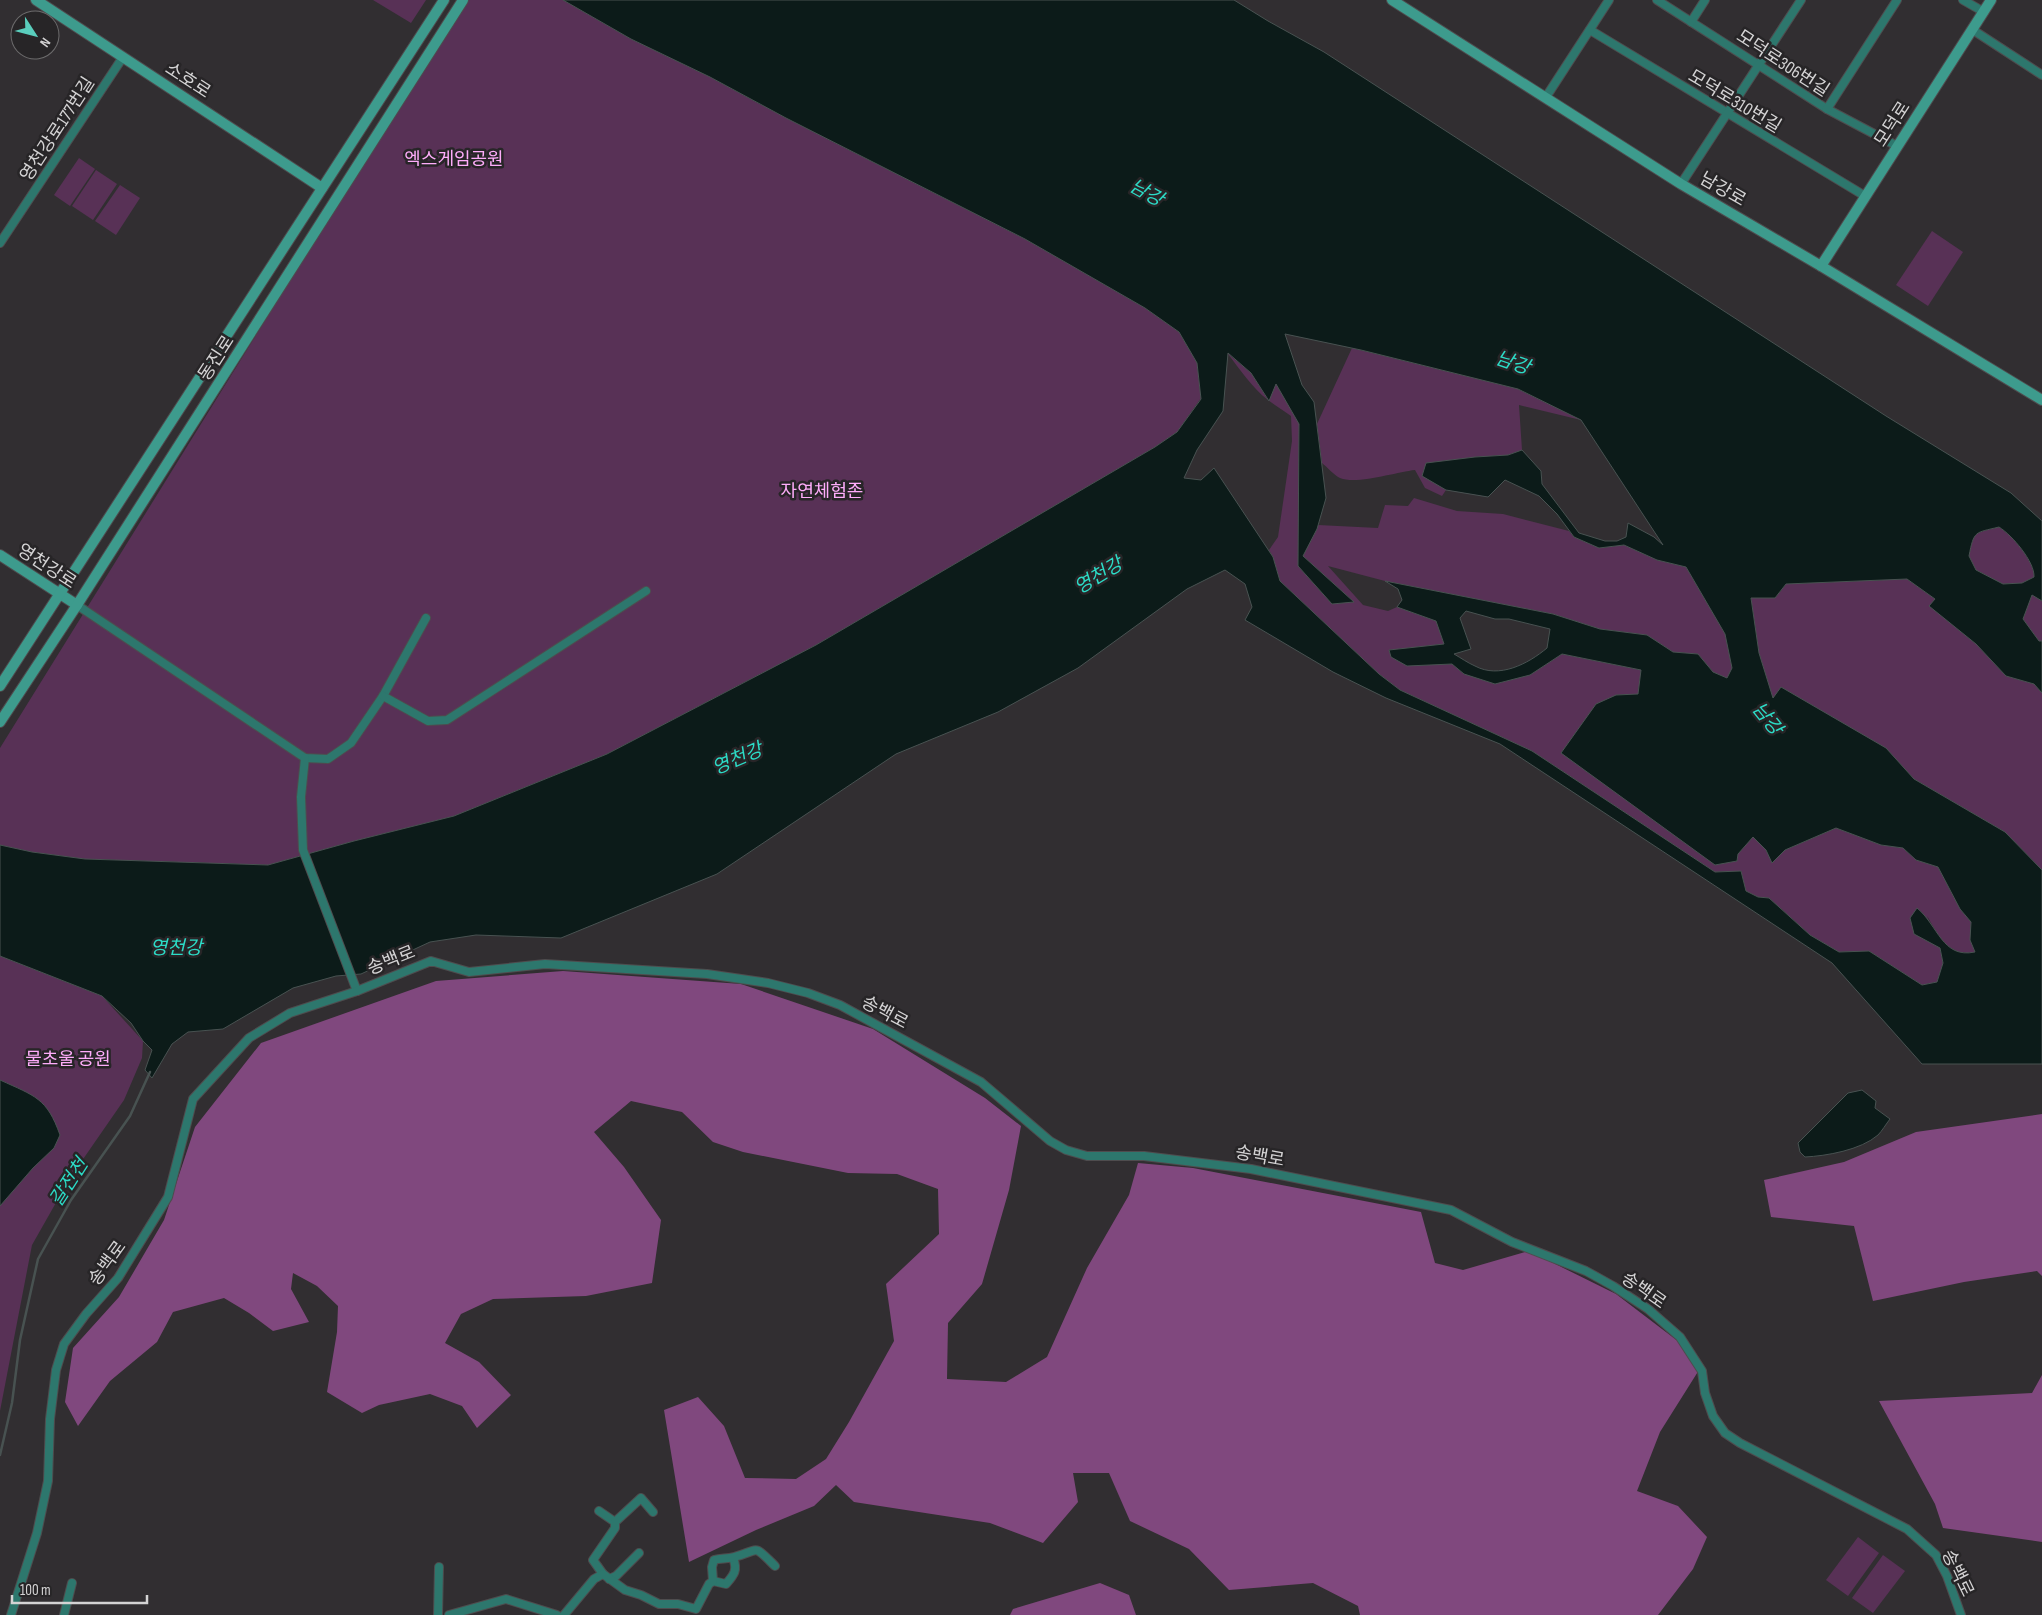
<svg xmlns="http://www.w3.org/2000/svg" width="2042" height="1615" font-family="'Sofia Sans Condensed','Noto Sans KR',sans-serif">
	<rect width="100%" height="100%" fill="#312e31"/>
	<g fill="#583156">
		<polygon points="373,0 426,0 411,23"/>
		<polygon points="464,0 563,0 631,39 710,77 786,118 1025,239 1145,308 1179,332 1197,363 1201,398 1177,432 1155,447 816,645 607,754 454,816 354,841 268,865 85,859 32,852 0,845 0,748"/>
		<polygon points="79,158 95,169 70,206 54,195"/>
		<polygon points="96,170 117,184 93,220 72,206"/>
		<polygon points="120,185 140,198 116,235 95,221"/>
		<polygon points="1932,231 1963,252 1928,306 1896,285"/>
		<path d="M 1352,348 L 1518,389 L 1581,420 L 1519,405 L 1522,450 L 1508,455 L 1475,457 L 1426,464 L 1488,497 L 1446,490 L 1442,496 L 1425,488 L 1415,470 C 1396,472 1357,485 1340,478 C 1334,475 1327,467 1322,463 L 1317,424 Z"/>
		<path d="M 1227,353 L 1251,373 L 1268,400 L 1276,383 L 1299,424 L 1298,566 L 1332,604 L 1353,601 L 1303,556 L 1318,525 L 1378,528 L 1385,505 L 1408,506 L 1414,498 L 1457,511 L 1503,514 L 1569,531 L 1574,537 L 1599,548 L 1624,545 L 1657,560 L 1686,567 L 1725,634 L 1733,668 L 1728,679 L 1713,672 L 1698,654 L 1673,652 L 1647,635 L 1600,629 L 1553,614 L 1385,581 L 1328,566 L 1363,605 L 1388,611 L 1397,607 L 1436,621 L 1444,644 L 1389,650 L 1391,657 L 1431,664 L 1452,664 L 1464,674 L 1530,675 L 1562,654 L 1641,670 L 1638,694 L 1616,695 L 1737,854 L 1753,836 L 1766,850 L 1772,862 L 1785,850 L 1836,828 L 1881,845 L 1903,848 L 1916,860 L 1938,867 L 1960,909 L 1971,922 L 1970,940 L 1975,952 C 1948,957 1939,936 1927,916 L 1940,948 L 1943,963 L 1937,982 L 1922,985 L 1869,951 L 1839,952 L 1810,935 L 1769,898 L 1758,897 L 1746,891 L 1741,871 L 1715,872 L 1532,751 L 1400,690 L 1379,674 L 1280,581 L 1273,557 L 1269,550 L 1278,537 L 1292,441 L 1291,416 C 1283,410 1276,406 1268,400 C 1252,388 1240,369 1227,353 Z"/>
		<path d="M 1999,527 C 2012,535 2035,561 2034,577 L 2022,583 L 2003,584 L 1976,570 L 1969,556 C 1974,530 1975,533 1999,527 Z"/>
		<polygon points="1907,579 1935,599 1930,606 1976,644 2006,676 2034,684 2042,693 2042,870 2005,832 1914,779 1886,749 1781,687 1773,699 1759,653 1751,598 1775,598 1786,584"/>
		<polygon points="2032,594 2042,601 2042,641 2039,641 2023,619"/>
		<polygon points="0,956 102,996 143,1041 142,1058 124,1100 70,1178 32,1245 0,1411"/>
		<polygon points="1858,1537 1879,1553 1848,1596 1826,1580"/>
		<polygon points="1883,1555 1905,1571 1873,1613 1852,1598"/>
	</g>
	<g fill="#80487e">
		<polygon points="563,971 741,984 873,1029 985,1098 1021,1126 1009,1190 982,1284 948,1323 947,1379 1006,1382 1047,1357 1087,1268 1129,1195 1138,1163 1193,1168 1421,1212 1435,1263 1463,1270 1529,1251 1616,1294 1683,1345 1699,1370 1660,1432 1637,1491 1678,1506 1707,1537 1693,1569 1658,1615 1360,1615 1358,1606 1313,1583 1229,1590 1189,1549 1130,1521 1109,1473 1073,1473 1078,1502 1043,1543 990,1523 854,1502 836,1485 814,1506 756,1530 689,1562 664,1410 698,1397 724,1426 745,1478 796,1479 826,1459 849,1422 894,1341 886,1284 939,1234 938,1189 897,1174 848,1173 743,1152 713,1142 682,1112 631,1101 594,1132 624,1167 661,1220 652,1283 586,1296 493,1299 461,1314 445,1343 479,1362 511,1395 477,1428 462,1406 430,1394 379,1405 362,1413 327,1392 337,1332 338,1306 317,1286 293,1273 291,1289 309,1322 273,1331 249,1313 224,1298 173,1312 157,1342 110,1381 78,1426 65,1402 73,1348 119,1297 164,1220 195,1127 261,1043 436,981"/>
		<polygon points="2042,1114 2042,1276 2037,1271 1964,1282 1873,1301 1854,1226 1771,1217 1764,1180 1844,1162 1916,1132"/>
		<polygon points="2042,1375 2042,1542 1943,1528 1935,1504 1879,1401 2032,1393"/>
		<polygon points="1100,1583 1129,1595 1136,1615 1010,1615 1013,1609"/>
	</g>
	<g fill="#0c1b19" stroke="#485251" fill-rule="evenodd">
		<path d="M 563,0 L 1234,0 L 1268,21 L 1324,52 L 1886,416 L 2011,493 L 2042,521 L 2042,601 L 2032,595 L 2023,619 L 2039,641 L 2042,641 L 2042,693 L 2034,684 L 2006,676 L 1976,644 L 1929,606 L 1935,599 L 1907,579 L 1786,584 L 1775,598 L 1751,598 L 1759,653 L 1773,698 L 1781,687 L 1886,748 L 1914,779 L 2005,832 L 2042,870 L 2042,1064 L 1922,1064 L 1832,963 L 1500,744 L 1386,698 L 1333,672 L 1245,620 L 1252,607 L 1245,584 L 1225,570 L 1187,589 L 1078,668 L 998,712 L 896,754 L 717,874 L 561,938 L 476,935 L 430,942 L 361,974 L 336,976 L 293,988 L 223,1029 L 188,1032 L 172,1044 L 152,1078 L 145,1070 L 152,1050 L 143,1041 L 131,1023 L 102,996 L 0,956 L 0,845 L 32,852 L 85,859 L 268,865 L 354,841 L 454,816 L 607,754 L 816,645 L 1155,447 L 1177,432 L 1201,399 L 1197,363 L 1179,332 L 1145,308 L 1025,239 L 786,118 L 710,77 L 631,39 ZM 1285,334 L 1361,350 L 1518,389 L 1581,420 L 1663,545 L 1654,537 L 1628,523 L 1626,537 L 1617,541 L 1605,541 L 1579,533 L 1542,484 L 1541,471 L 1522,450 L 1508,455 L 1475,457 L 1426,463 L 1422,476 L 1446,490 L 1488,497 L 1505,480 L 1539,496 L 1557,514 L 1574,537 L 1599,548 L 1624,545 L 1657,560 L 1686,567 L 1725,634 L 1732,668 L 1727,678 L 1713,672 L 1698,654 L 1673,652 L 1647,635 L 1600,629 L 1553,614 L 1385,581 L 1398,589 L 1402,600 L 1397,607 L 1436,621 L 1444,644 L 1389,650 L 1391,657 L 1407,666 L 1452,664 L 1464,674 L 1495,684 L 1530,675 L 1562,654 L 1641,670 L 1638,694 L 1616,695 L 1596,704 L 1561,753 L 1715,865 L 1737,861 L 1738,854 L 1753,837 L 1766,850 L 1772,863 L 1785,850 L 1836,828 L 1881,845 L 1903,848 L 1916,860 L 1938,867 L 1960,909 L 1971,922 L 1970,940 L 1975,952 C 1942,959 1938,925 1917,908 L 1910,918 L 1914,934 L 1940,948 L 1943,963 L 1937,982 L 1922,985 L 1869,951 L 1839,952 L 1810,935 L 1769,898 L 1758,897 L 1746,891 L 1741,871 L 1715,872 L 1532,751 L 1400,690 L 1379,674 L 1280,581 L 1273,557 L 1214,468 L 1201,480 L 1184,478 L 1197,450 L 1223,411 L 1228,353 L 1251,373 L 1269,401 L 1276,384 L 1299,424 L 1298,566 L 1332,604 L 1354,602 L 1303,556 L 1317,529 L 1326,498 L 1314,402 L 1302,385 ZM 1999,527 C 2012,535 2035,562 2034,577 L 2022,583 L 2003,584 L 1976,570 L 1969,556 C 1974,530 1975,533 1999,527 ZM 1466,611 L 1495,619 L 1509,619 L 1550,629 L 1547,648 C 1528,664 1499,679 1475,666 C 1468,663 1461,658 1454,654 L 1471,649 L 1460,618 Z"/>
		<path d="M 0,1080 C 35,1096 47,1098 60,1135 L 54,1148 L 33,1168 L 0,1206 Z"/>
		<path d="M 1862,1090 L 1876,1101 L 1875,1108 L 1890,1119 C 1886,1124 1882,1131 1878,1135 C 1861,1150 1826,1156 1805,1157 L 1800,1152 L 1798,1143 L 1848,1093 Z"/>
	</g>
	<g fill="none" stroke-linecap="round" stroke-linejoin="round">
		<polyline stroke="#485251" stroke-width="2.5" points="0,1455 12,1403 20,1340 38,1259 71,1200 130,1116 150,1072"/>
		<defs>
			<g id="street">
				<polyline points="1657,0 1827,109 1897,146"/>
				<polyline points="1963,0 1984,12"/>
				<polyline points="1691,22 1705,0"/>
				<polyline points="1590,30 1865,196"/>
				<polyline points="1973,30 2042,75"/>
				<polyline points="1546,97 1609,0"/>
				<polyline points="1827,109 1897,0"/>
				<polyline points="1681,184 1801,0"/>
				<polyline points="0,243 123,57"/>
				<polyline points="77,605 305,758 328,759 351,743 383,696 426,618"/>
				<polyline points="383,696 428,721 447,720 646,591"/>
				<polyline points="305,758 301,797 303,850 357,991"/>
				<polyline points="599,1511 615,1522"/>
				<polyline points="603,1574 593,1560 615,1528 615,1522 641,1498 653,1512"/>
				<polyline points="609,1579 616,1576 639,1553"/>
				<path d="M 713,1581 L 726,1584 C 734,1575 738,1570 733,1558"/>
				<polyline points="11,1615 37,1533 48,1481 50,1419 56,1370 64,1344 86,1314 118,1278 168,1197 193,1099 249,1038 290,1013 357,991 431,961 469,972 545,964 707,974 768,983 808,993 840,1005 981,1082 1050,1141 1066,1150 1087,1156 1144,1156 1251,1169 1451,1210 1512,1242 1586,1271 1613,1286 1648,1309 1680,1337 1702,1371 1705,1393 1713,1416 1725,1433 1740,1443 1907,1529 1936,1555 1947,1576 1961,1615"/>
				<polyline points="64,1615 72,1583"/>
				<polyline points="438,1615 439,1567"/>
				<polyline points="449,1615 506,1599 557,1615"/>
				<path d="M 564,1615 L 594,1579 L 603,1574 L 625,1590 L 641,1595 L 659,1604 L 678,1604 L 696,1609 L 709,1584 L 713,1581 L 712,1567 L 714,1560 C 721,1558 727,1559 734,1557 C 761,1550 752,1543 775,1566"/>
			</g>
			<g id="secondary">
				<polyline points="36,0 322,188"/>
				<polyline points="1392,0 1681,184 1821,266 2042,400"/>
				<polyline points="1821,266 1991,0"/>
				<polyline points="0,555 77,605"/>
				<polyline points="0,686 444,0"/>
				<polyline points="0,722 77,605 463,0"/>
			</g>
		</defs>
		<use href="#street" stroke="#4e4c4e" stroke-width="10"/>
		<use href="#secondary" stroke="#4e4c4e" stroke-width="12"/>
		<use href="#street" stroke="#2d776d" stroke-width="8"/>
		<use href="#secondary" stroke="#3d9b8d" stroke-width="10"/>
	</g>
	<g text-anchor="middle" stroke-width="5" stroke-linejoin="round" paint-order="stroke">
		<g font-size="18" fill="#d4d3d4" stroke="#272527">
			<text transform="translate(1783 63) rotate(33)" y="6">모덕로306번길</text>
			<text transform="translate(188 80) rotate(33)" y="6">소호로</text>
			<text transform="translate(1735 101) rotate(31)" y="6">모덕로310번길</text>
			<text transform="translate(1892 124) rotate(-57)" y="6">모덕로</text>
			<text transform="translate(57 129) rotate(-57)" y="6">영천강로177번길</text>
			<text transform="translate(1723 189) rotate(30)" y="6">남강로</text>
			<text transform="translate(216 358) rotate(-57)" y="6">동진로</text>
			<text transform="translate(47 566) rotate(33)" y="6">영천강로</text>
			<text transform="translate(391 960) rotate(-22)" y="6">송백로</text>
			<text transform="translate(885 1012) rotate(28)" y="6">송백로</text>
			<text transform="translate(1260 1156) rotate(10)" y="6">송백로</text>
			<text transform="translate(107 1263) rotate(-54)" y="6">송백로</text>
			<text transform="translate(1644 1290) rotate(35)" y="6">송백로</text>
			<text transform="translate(1958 1573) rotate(64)" y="6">송백로</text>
		</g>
		<g font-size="18" fill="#feacfa" stroke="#272527">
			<text x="454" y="165">엑스게임공원</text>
			<text x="822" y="497">자연체험존</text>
			<text x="68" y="1065">물초울 공원</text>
		</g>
		<g font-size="19" font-style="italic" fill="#2cdcc7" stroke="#272527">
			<text transform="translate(1147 192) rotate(29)" y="7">남강</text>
			<text transform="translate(1513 362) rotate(19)" y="7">남강</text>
			<text transform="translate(1098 575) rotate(-31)" y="7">영천강</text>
			<text transform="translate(1768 718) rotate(51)" y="7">남강</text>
			<text transform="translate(737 758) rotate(-23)" y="7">영천강</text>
			<text x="176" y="954">영천강</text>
			<text transform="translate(68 1182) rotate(-57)" y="7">갈전천</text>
		</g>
	</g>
	<g transform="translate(35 35) rotate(126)"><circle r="24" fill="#272527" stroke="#6c6b6c"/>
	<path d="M0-4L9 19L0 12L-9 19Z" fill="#5acebd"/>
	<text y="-8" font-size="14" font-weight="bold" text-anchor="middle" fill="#d4d3d4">N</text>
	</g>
	<path d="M12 1595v8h135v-8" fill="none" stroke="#d4d3d4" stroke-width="2.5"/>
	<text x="20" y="1595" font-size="15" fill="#d4d3d4" stroke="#272527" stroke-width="4" paint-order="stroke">100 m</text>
</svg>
